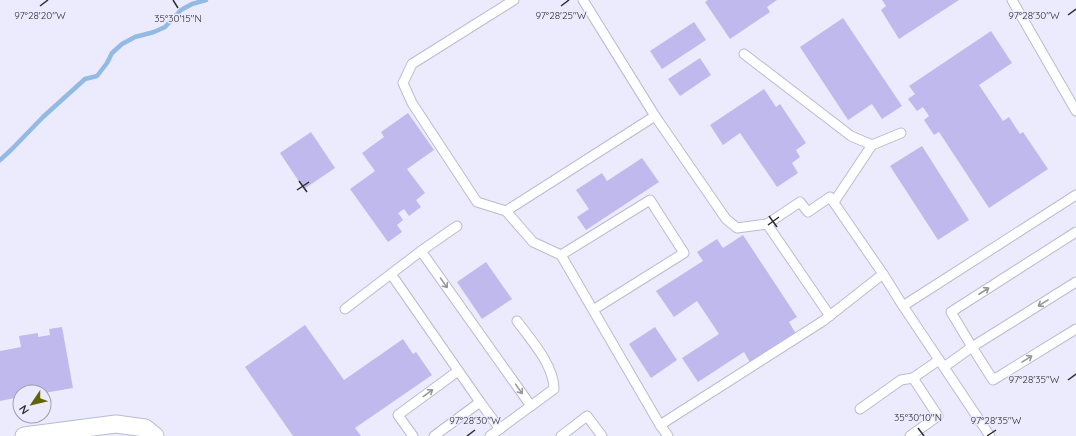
<svg xmlns="http://www.w3.org/2000/svg" width="1076" height="436" font-family="Quicksand,sans-serif">
	<rect width="100%" height="100%" fill="#eceafd"/>
	<g fill="none" stroke-linecap="round" stroke-linejoin="round">
		<polyline stroke="#93bae4" stroke-width="4.5" points="0,160 11,150 43,117 85,79 97,76 107,63 112,53 122,44 135,37 154,32 165,27 181,10 192,4 206,0"/>
	</g>
	<g fill="#c0b9ee">
		<polygon points="708,0 777,0 767,7 770,12 730,39 705,2"/>
		<polygon points="882,0 959,0 899,39 881,10 886,6"/>
		<polygon points="843,18 902,106 882,119 872,104 848,120 800,47"/>
		<polygon points="694,22 706,40 662,69 650,51"/>
		<polygon points="991,31 1012,63 979,85 1003,121 1009,117 1020,134 1023,132 1048,169 989,208 939,132 934,135 924,120 929,116 923,107 917,111 908,99 915,94 909,86"/>
		<polygon points="700,58 711,75 680,96 668,79"/>
		<polygon points="764,89 776,107 780,104 806,143 796,150 800,157 792,163 798,173 777,187 740,133 723,145 710,125"/>
		<polygon points="408,113 434,150 407,169 425,193 416,200 421,207 409,216 404,209 398,213 403,220 397,225 402,232 388,242 350,189 375,171 362,153 384,137 381,132"/>
		<polygon points="311,132 335,168 304,189 280,153"/>
		<polygon points="922,146 969,220 938,240 890,166"/>
		<polygon points="642,158 659,182 586,230 577,217 589,209 576,190 602,173 607,181"/>
		<polygon points="743,235 797,317 789,322 796,334 751,364 744,352 698,382 682,358 719,334 697,301 674,317 656,291 703,261 697,252 717,239 723,248"/>
		<polygon points="486,262 512,299 482,319 457,282"/>
		<polygon points="305,325 344,380 403,339 413,354 416,352 432,375 355,428 361,436 293,436 245,367"/>
		<polygon points="62,327 73,388 44,393 44,392 20,392 20,397 0,401 0,351 21,347 19,336 38,333 38,337 50,335 49,329"/>
		<polygon points="655,327 677,360 651,378 629,344"/>
	</g>
	<g fill="none" stroke-linecap="round" stroke-linejoin="round">
		<defs>
			<g id="service">
				<polyline points="514,0 412,64 403,83 412,103 477,202 506,211 533,242 561,255"/>
				<polyline points="583,0 655,116 726,219 737,228 767,224"/>
				<polyline points="1012,0 1076,111"/>
				<polyline points="744,54 851,136 872,145"/>
				<polyline points="834,202 872,145 901,133"/>
				<polyline points="506,211 655,116"/>
				<polyline points="421,251 531,406"/>
				<polyline points="391,274 480,402 500,429"/>
				<polyline points="1076,282 972,347 993,380 1076,329"/>
				<polyline points="903,306 1076,195"/>
				<polyline points="345,309 421,251 457,226"/>
				<polyline points="593,310 684,253 650,200 561,255 660,425"/>
				<polyline points="830,316 767,224 800,202 808,212 830,197 883,274"/>
				<polyline points="944,367 972,347 951,312 1076,232"/>
				<polyline points="860,409 901,380 913,378"/>
				<polyline points="413,436 398,415 458,371"/>
				<polyline points="434,436 480,402"/>
				<path d="M 490,436 L 554,389 C 554,365 531,340 517,321"/>
				<polyline points="561,436 587,416 602,436"/>
				<polyline points="668,436 660,425 823,321 883,274 903,306 990,436"/>
				<polyline points="910,436 938,416 913,378 939,360"/>
			</g>
			<polyline id="minor" points="24,436 116,424 145,428 155,436"/>
		</defs>
		<use href="#service" stroke="#bcbad0" stroke-width="11"/>
		<use href="#minor" stroke="#bcbad0" stroke-width="19"/>
		<use href="#service" stroke="#fff" stroke-width="9"/>
		<use href="#minor" stroke="#fff" stroke-width="17"/>
	</g>
	<defs><path id="oneway-shaft" d="M-6 0H5M1.5-3L5.5 0L1.5 3" fill="none" stroke-width="1.6" stroke-linecap="round" stroke-linejoin="round"/></defs>
	<g stroke="#96969a">
		<use href="#oneway-shaft" transform="translate(444 283) rotate(55)"/>
		<use href="#oneway-shaft" transform="translate(984 291) rotate(-33)"/>
		<use href="#oneway-shaft" transform="translate(1043 303) rotate(148)"/>
		<use href="#oneway-shaft" transform="translate(1027 359) rotate(-32)"/>
		<use href="#oneway-shaft" transform="translate(519 389) rotate(55)"/>
		<use href="#oneway-shaft" transform="translate(428 393) rotate(-36)"/>
	</g>
	<path fill="none" stroke="#2e2d35" stroke-width="1.5" d="M 173,0 L 178,8M 40,6 L 48,0M 561,6 L 569,0M 1068,15 L 1076,9M 299,181 L 307,192M 297,190 L 309,182M 769,216 L 777,227M 768,225 L 779,217M 1068,380 L 1076,374M 918,428 L 924,436M 467,436 L 475,430M 987,436 L 996,430"/>
	<g font-size="10" text-anchor="middle" fill="#2e2d35" stroke="#eceafd" stroke-width="3" stroke-linejoin="round" paint-order="stroke">
		<text x="1034" y="19">97°28'30"W</text>
		<text x="40" y="19">97°28'20"W</text>
		<text x="561" y="19">97°28'25"W</text>
		<text x="178" y="22">35°30'15"N</text>
		<text x="1034" y="383">97°28'35"W</text>
		<text x="918" y="421">35°30'10"N</text>
		<text x="475" y="424">97°28'30"W</text>
		<text x="996" y="424">97°28'35"W</text>
	</g>
	<g transform="translate(32 404) rotate(235)"><circle r="19" fill="#eceafd" stroke="#a09ead"/>
	<path d="M0-3L7 15L0 10L-7 15Z" fill="#606400"/>
	<text y="-6" font-size="11" font-weight="bold" text-anchor="middle" fill="#2e2d35">N</text>
	</g>
</svg>
